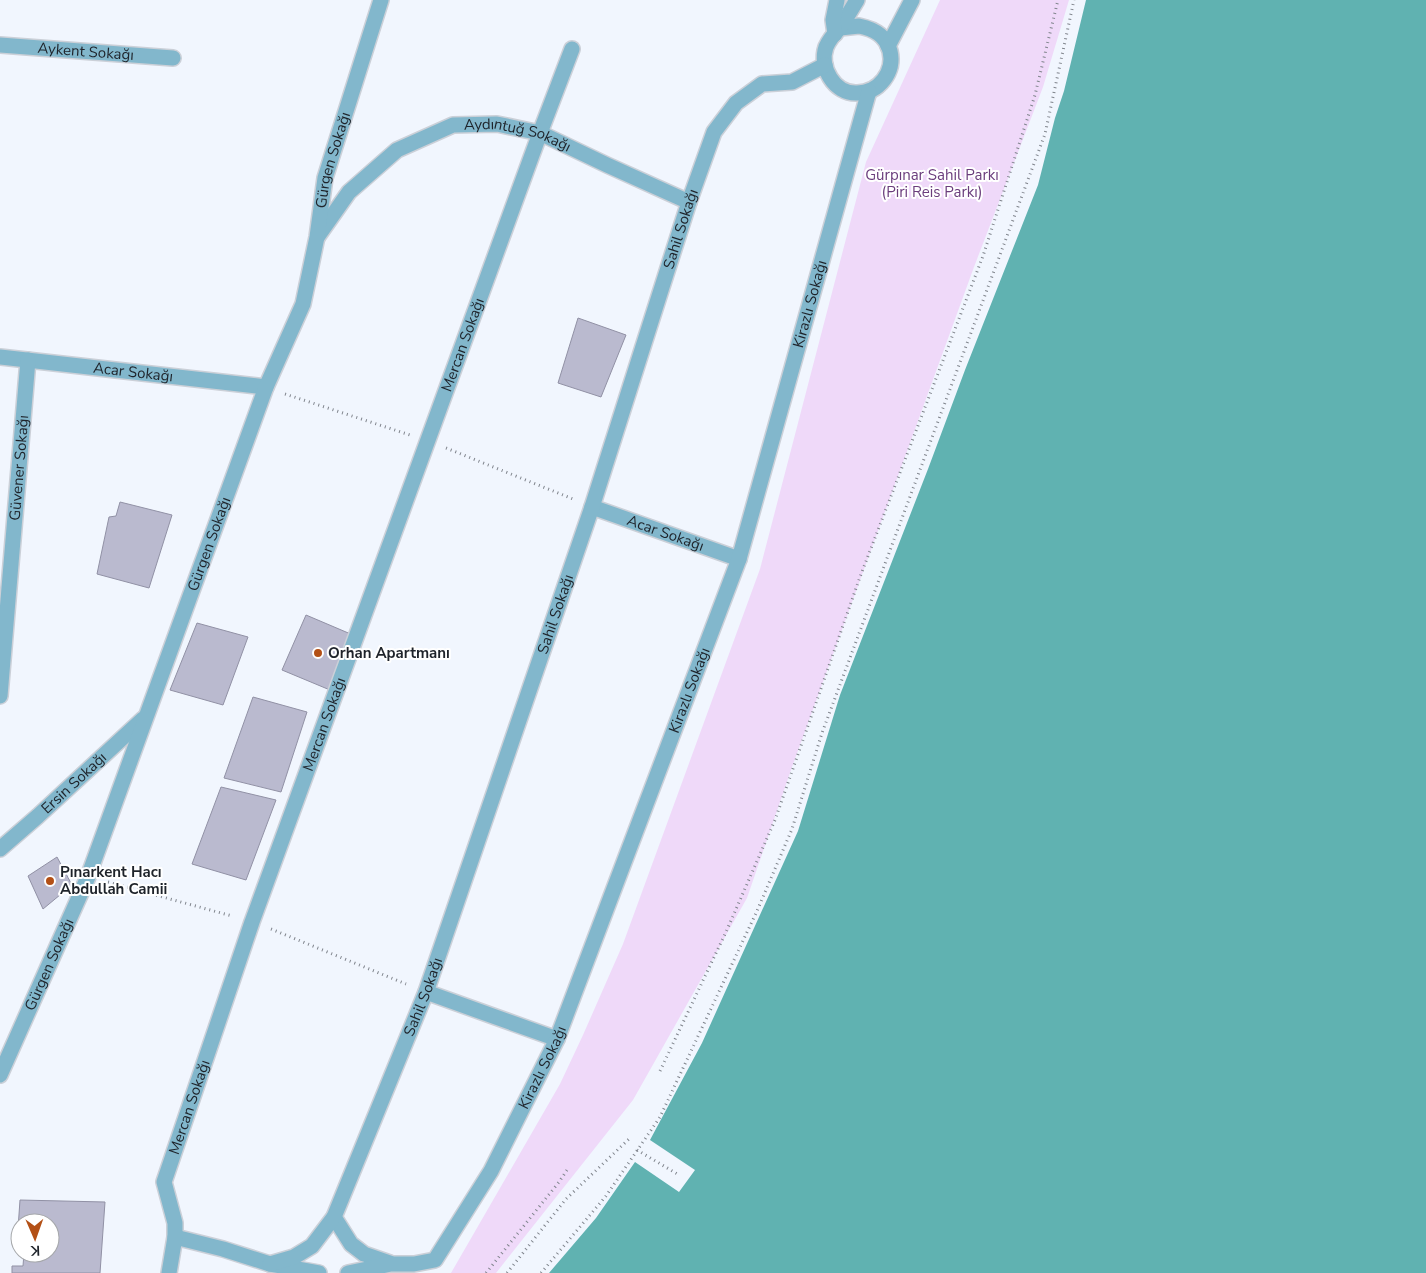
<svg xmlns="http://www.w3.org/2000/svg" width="1426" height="1273" font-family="'Nunito Sans',sans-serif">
	<rect width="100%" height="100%" fill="#f1f6fe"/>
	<polygon fill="#efd9f9" points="940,0 1069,0 1043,87 974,267 792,767 747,898 633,1100 496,1273 451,1273 560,1084 583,1035 623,944 760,569 866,162"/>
	<polygon fill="#60b2b1" points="1086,0 1426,0 1426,1273 549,1273 596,1218 635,1162 679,1192 695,1170 650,1140 702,1043 798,831 840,695 928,469 965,370 1038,185 1055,118 1064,91"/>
	<g fill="#babacf" stroke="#9191a5">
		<polygon points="578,318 626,335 601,397 558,383"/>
		<polygon points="120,502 172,515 149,588 97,574 109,517 116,516"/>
		<polygon points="306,615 353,635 330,690 282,670"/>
		<polygon points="197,623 248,637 223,705 170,690"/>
		<polygon points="253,697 307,712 281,792 224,778"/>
		<polygon points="221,787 276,800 246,880 192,864"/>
		<polygon points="57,857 72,885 43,909 28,876"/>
		<polygon points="20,1200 105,1202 100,1273 12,1273 12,1266 23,1266 24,1253 50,1253 50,1223 20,1223 20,1243 17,1243"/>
	</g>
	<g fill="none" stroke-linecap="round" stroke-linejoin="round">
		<defs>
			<g id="minor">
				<path d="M 859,26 C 874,29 886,35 890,51 C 895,72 879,93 857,93 C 834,94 819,67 826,47 C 829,40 835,33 840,28 Z"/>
				<polyline points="840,28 857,0"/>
				<polyline points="835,34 833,20 837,0"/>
				<path id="s1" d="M 0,45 L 173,58"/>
				<polyline points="888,46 912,0"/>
				<path id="s2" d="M 318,236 L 349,192 L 397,150 L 453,125 L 497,124 L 540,133 L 607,165 L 689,202"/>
				<path id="s3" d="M 0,357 L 266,387"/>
				<path id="s4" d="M 592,507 L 739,559"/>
				<path id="s5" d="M 0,696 L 28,360"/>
				<path id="s6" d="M 0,849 L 38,816 L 143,719"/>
				<polyline points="426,992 557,1039"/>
				<path id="s7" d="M 0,1075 L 88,877 L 266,387 L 303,304 L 317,237 L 325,178 L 381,0"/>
				<polyline points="334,1217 351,1244 364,1254 390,1263"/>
				<polyline points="175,1237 223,1249 270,1264 319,1273"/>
				<path id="s8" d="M 270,1264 L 294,1257 L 312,1246 L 334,1217 L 426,992 L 592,507 L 689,202 L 714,132 L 736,103 L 762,84 L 792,82 L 825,65"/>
				<path id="s9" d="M 169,1273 L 175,1237 L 175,1223 L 164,1182 L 252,922 L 540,133 L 572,49"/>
				<path id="s10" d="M 348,1273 L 391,1264 L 414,1264 L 435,1260 L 491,1171 L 557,1039 L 739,559 L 869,91"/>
			</g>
		</defs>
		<use href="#minor" stroke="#cbd0d8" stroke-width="18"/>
		<g stroke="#80858d" stroke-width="3" stroke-dasharray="1 4" stroke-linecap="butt">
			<polyline points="285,394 410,435"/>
			<polyline points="446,448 573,499"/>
			<polyline points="108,882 232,916"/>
			<polyline points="271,929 406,984"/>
			<polyline points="660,1071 726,932 775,820 860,577 983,256 1035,95 1058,0"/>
			<polyline points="637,1150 679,1175"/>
			<polyline points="486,1273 559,1182 569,1167"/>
			<polyline points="507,1273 566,1199 629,1139"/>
			<polyline points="541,1273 606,1196 660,1117 757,911 792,829 822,733 1045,134 1074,0"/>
		</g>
		<use href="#minor" stroke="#82b7cc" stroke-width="15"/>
	</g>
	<g fill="#b35016" stroke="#fff" stroke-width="2">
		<circle cx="318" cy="653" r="5"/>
		<circle cx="50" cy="881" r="5"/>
	</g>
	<g text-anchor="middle" stroke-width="4" stroke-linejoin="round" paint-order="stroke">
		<g font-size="15" fill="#1e232a" stroke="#fff">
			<text dy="5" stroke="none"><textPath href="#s1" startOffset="86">Aykent Sokağı</textPath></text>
			<text dy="5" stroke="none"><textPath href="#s2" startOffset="245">Aydıntuğ Sokağı</textPath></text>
			<text dy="5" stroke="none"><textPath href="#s7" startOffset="976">Gürgen Sokağı</textPath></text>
			<text dy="5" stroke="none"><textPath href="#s8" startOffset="1130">Sahil Sokağı</textPath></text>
			<text dy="5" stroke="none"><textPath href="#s10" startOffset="1119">Kirazlı Sokağı</textPath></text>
			<text dy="5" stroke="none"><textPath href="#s9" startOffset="982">Mercan Sokağı</textPath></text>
			<text dy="5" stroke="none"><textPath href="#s3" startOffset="134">Acar Sokağı</textPath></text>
			<text dy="5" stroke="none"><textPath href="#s5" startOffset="229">Güvener Sokağı</textPath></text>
			<text dy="5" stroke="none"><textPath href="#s4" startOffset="78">Acar Sokağı</textPath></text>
			<text dy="5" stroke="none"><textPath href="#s7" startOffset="571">Gürgen Sokağı</textPath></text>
			<text dy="5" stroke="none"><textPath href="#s8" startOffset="725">Sahil Sokağı</textPath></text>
			<text dy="5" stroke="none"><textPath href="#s10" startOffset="714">Kirazlı Sokağı</textPath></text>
			<text dy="5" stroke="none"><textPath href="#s9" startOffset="578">Mercan Sokağı</textPath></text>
			<text dy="5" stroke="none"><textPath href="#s6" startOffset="99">Ersin Sokağı</textPath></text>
			<text dy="5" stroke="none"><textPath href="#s7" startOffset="121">Gürgen Sokağı</textPath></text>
			<text dy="5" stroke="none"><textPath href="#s8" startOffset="320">Sahil Sokağı</textPath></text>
			<text dy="5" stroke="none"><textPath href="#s10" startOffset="309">Kirazlı Sokağı</textPath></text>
			<text dy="5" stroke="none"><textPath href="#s9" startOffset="172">Mercan Sokağı</textPath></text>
		</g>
		<g font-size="15" fill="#6a3d7c" stroke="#fff">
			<text x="932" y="180">Gürpınar Sahil Parkı<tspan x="932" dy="17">(Piri Reis Parkı)</tspan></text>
		</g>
		<g font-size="15" font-weight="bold" fill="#1e232a" stroke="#fff" text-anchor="start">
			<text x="328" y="658">Orhan Apartmanı</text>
			<text x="60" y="877">Pınarkent Hacı<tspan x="60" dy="17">Abdullah Camii</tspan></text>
		</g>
	</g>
	<g transform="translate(35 1238) rotate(178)"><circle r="24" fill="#ffffff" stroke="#a5a7aa"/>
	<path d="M0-4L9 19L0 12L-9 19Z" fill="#b35016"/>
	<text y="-8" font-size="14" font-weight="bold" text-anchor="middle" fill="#1e232a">K</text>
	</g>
</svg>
